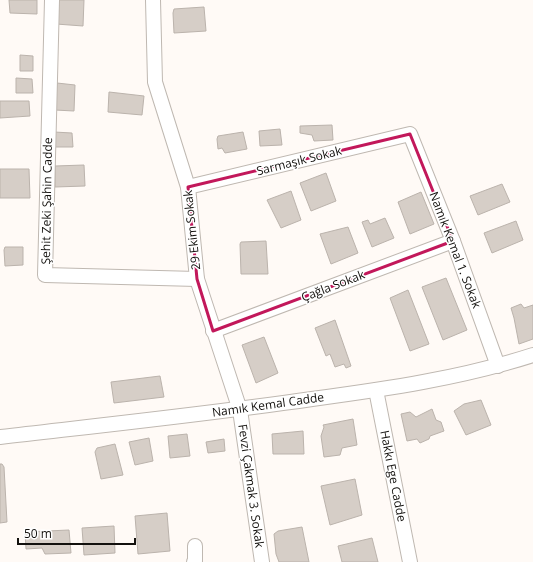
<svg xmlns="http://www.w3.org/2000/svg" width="533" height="562" font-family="'Open Sans',sans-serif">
	<rect width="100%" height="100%" fill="#fffaf6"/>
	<g fill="#d6cec7" stroke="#bbb3ac">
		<polygon points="9,0 37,0 37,14 10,13"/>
		<polygon points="59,0 84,0 83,26 56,24"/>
		<polygon points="204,7 206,31 174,33 173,13 174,9"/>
		<polygon points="20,55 33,56 33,71 20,71"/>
		<polygon points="16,78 32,79 33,93 16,93"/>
		<polygon points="57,83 75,85 74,111 55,110"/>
		<polygon points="109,92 144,96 142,115 108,112"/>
		<polygon points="0,101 29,101 30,116 0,118"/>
		<polygon points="332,125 333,140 314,141 312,135 300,133 300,126"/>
		<polygon points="280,129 282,145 260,146 259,131"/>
		<polygon points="54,132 72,133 73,147 55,147"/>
		<polygon points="243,132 247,149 225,153 222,148 218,149 217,139 218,136"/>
		<polygon points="84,165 85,186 55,187 55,166"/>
		<polygon points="0,169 29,169 30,198 0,198"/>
		<polygon points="326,173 336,201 311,211 300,183"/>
		<polygon points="502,184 510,202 478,215 470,196"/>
		<polygon points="291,191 301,220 281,228 267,200"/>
		<polygon points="421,192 434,224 410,234 398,202"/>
		<polygon points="385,218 394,238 372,247 362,222 368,220 370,224"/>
		<polygon points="516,221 523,240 492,253 484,233"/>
		<polygon points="348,227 358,253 331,264 320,234"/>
		<polygon points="266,241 268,274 241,274 240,244 241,242"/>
		<polygon points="5,247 23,247 23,265 5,266 4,250"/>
		<polygon points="446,278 467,330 443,340 422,287"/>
		<polygon points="408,290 429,344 410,351 390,298"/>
		<polygon points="521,304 524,308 533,305 533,339 519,344 514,318 511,308"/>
		<polygon points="335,320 351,366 346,368 344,364 335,367 330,354 326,356 315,328"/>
		<polygon points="264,337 278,373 256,383 242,345"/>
		<polygon points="160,376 164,397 114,403 111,382"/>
		<polygon points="481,400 491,425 466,435 454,411 464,404"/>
		<polygon points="432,409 436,420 441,422 444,431 430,436 429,439 420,443 417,439 407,441 401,414 410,412 416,417"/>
		<polygon points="353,419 357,445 342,448 340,455 324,457 321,436 324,427 323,425"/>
		<polygon points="303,431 304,454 273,454 272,434"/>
		<polygon points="187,434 190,456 170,458 168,436"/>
		<polygon points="149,438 153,461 135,465 129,442"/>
		<polygon points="224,439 225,451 208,453 206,442"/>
		<polygon points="115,444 123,475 101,479 95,452 97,448"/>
		<polygon points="0,464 2,464 4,467 7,522 0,523"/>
		<polygon points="355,479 362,515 330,525 321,486"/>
		<polygon points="167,513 170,551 138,554 135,516"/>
		<polygon points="114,526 115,553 84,555 82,528"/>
		<polygon points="302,527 309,562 279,562 276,554 274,534 278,531"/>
		<polygon points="69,530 71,553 45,554 42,548 26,549 25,532"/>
		<polygon points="372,538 378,562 342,562 338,546"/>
	</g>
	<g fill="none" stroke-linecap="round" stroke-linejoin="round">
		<defs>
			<g id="street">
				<polyline points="52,0 45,275 197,279"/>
				<polyline points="153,0 155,82 188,187 197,279 240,410 262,562"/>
				<polyline points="188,187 410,134 453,241 498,366"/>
				<polyline points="213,331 453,241"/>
				<polyline points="376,390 410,562"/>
				<path d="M 0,437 C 104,425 208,414 312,399 C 386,389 462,378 533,355"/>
				<polyline points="194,562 195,561 195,546"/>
			</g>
		</defs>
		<use href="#street" stroke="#bfb8b1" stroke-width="16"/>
		<use href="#street" stroke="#fff" stroke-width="14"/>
	</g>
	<path fill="none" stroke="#c2185b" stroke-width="3" stroke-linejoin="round" d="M 410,134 L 453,241 L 213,331 L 197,279 L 188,187 Z"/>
	<g text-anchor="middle" stroke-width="3" stroke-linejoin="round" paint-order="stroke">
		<g font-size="12" fill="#13110e" stroke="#fff">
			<text transform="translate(299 161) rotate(-14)" y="4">Sarmaşık Sokak</text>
			<text transform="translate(47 201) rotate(-89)" y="4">Şehit Zeki Şahin Cadde</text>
			<text transform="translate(192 230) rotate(-96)" y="4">29 Ekim Sokak</text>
			<text transform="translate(455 250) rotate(69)" y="4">Namık Kemal 1. Sokak</text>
			<text transform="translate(333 286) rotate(-21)" y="4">Çağla Sokak</text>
			<text transform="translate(268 405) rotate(-8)" y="4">Namık Kemal Cadde</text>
			<text transform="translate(393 476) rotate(79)" y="4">Hakkı Ege Cadde</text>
			<text transform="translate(251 486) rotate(82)" y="4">Fevzi Çakmak 3. Sokak</text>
		</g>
	</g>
	<path d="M18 538v6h117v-6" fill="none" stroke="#13110e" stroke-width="2"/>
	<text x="24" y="538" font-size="12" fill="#13110e" stroke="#ffffff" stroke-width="3" paint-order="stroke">50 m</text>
</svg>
